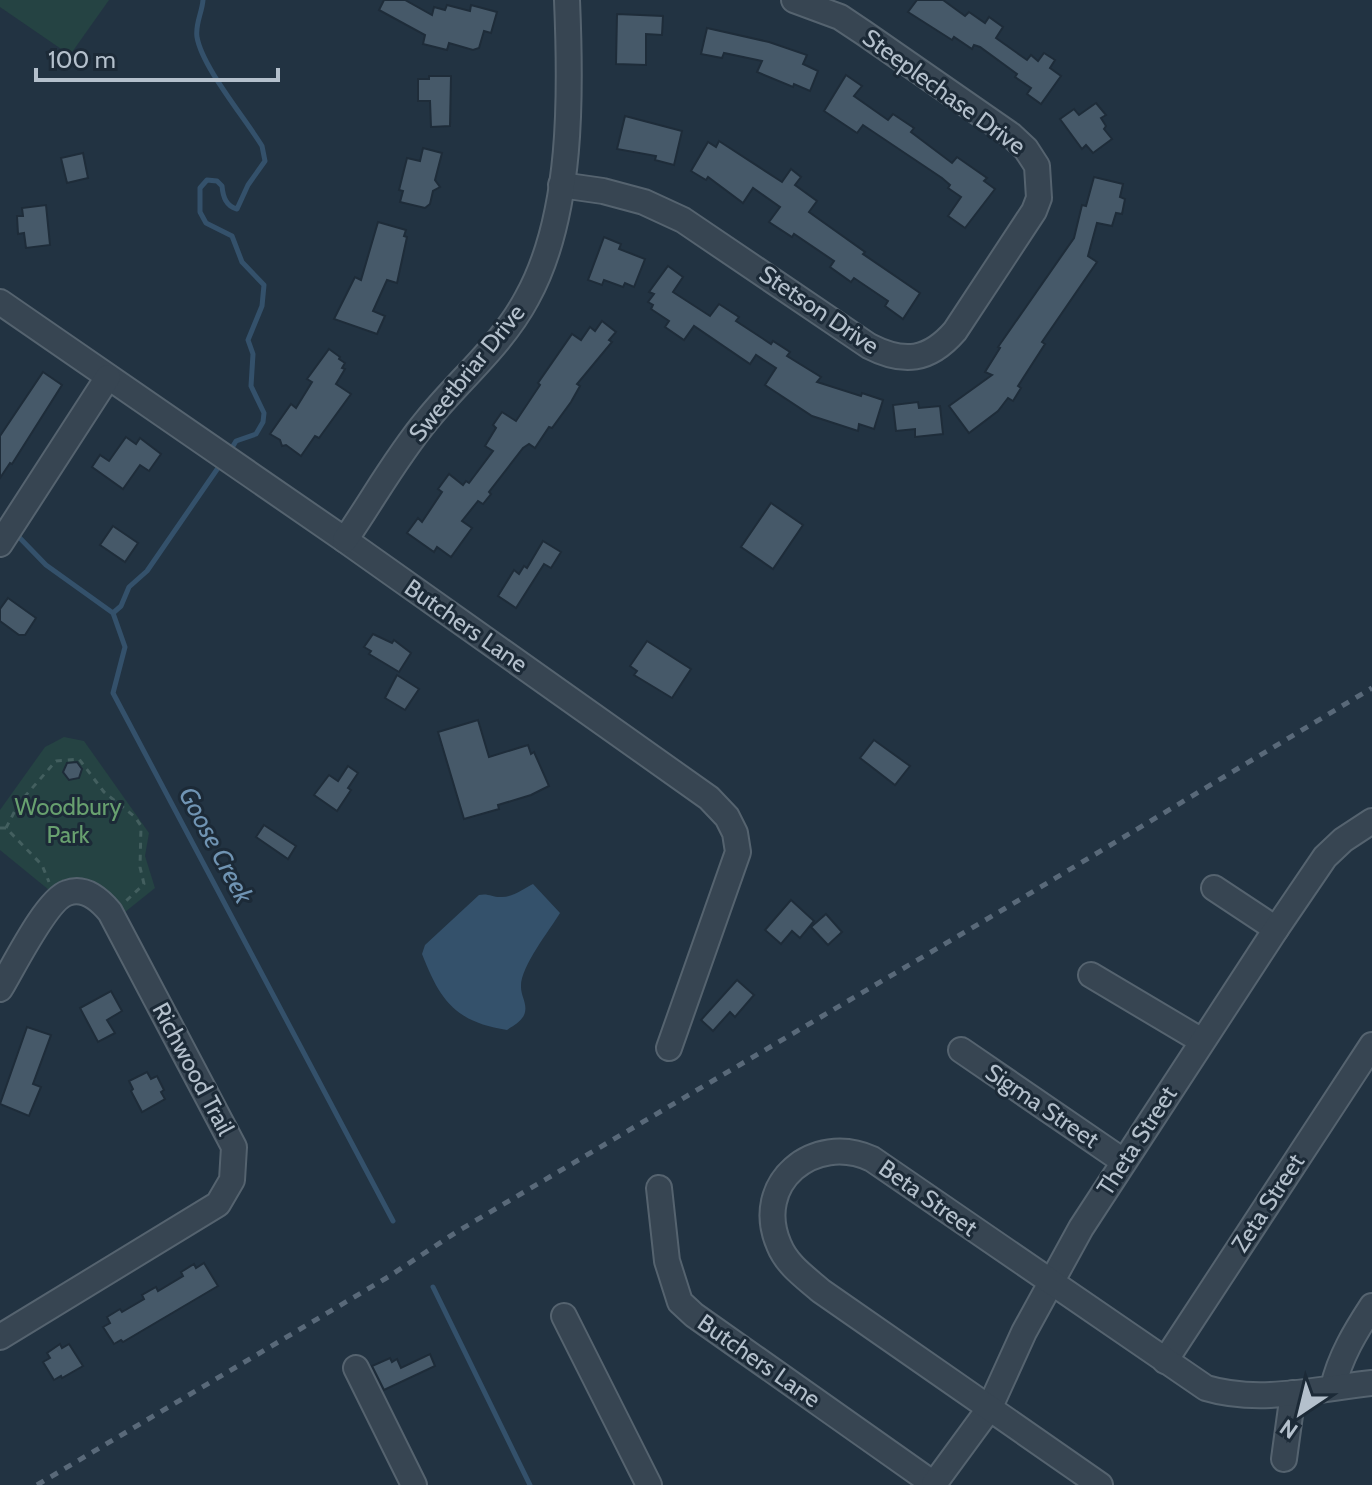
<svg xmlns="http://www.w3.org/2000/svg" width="1372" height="1485" font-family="Cabin,sans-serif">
	<rect width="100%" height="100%" fill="#223342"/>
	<g fill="#254343">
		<polygon points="0,0 109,0 70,55 0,7"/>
		<path d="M 64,737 L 84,741 L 149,833 L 145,856 L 155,888 L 125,912 C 105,881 83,874 49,890 L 0,850 L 0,810 L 45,747 Z"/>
	</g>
	<path fill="#34516b" d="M 533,884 L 560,913 C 550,930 520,967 521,987 C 521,996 527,1003 525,1012 C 523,1021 514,1025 507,1030 C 455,1022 440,1000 422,954 L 425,945 L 479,895 C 488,893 492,897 500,897 C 512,898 523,889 533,884 Z"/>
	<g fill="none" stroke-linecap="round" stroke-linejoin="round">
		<g stroke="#34516b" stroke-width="5">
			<path d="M 203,0 C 202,13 195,24 197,37 C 202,67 245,118 262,146 L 265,161 L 248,185 L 237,209 C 226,206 223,197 222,186 L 217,181 L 207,180 L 200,188 L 200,212 L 206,223 L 232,236 L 242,262 L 264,285 L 262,306 L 248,340 L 253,354 L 251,386 L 264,413 L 263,422 L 256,434 L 236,441 L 233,446"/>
			<polyline points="15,533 46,565 113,613 125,647 113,693 393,1221"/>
			<polyline points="113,613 121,606 129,587 147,571 218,468"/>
			<polyline points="433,1287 530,1485"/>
		</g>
	</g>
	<g fill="#465969" stroke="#1e2c39" stroke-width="2">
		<polygon points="384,0 405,0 432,15 434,7 445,10 447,5 470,11 471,5 497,12 491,33 484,31 479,48 473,50 449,43 447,50 423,44 425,35 379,10"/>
		<polygon points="917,0 943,0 965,16 969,12 985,23 989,17 1003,27 996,38 1027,60 1031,55 1038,61 1044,53 1055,60 1050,68 1061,76 1041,104 1027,94 1031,88 1015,77 1017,74 980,47 974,45 972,49 954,37 952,40 908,12"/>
		<polygon points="617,14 663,16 662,35 646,34 646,65 616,64"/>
		<polygon points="707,28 769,42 807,55 803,64 818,71 810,91 794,84 793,87 757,72 762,61 724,53 722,58 701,54"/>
		<polygon points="846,75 862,86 854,96 888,120 893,114 914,128 911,132 952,163 957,157 987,178 984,181 995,189 965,228 948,216 961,197 948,188 950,185 942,178 863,125 857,133 824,111"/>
		<polygon points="429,76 451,76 450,126 431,127 430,101 418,101 418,79 429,79"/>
		<polygon points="1096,103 1106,115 1101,118 1106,126 1104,129 1112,139 1093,153 1086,145 1082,149 1060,119 1074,109 1079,115"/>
		<polygon points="625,116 682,131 674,165 655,160 656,156 617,149"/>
		<polygon points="719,141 782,182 791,169 801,177 795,185 817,201 809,212 865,252 863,254 920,293 903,319 885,306 888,301 854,278 851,282 830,267 834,261 794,234 792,237 769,222 780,207 753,188 743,203 708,177 706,180 691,171 708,142 716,147"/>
		<polygon points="423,148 442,153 435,180 440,187 433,191 430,204 425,208 400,202 403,191 399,190 407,158 420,161"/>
		<polygon points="83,153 88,178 67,183 61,158"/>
		<polygon points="1094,177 1123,184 1120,197 1125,199 1122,214 1116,213 1112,226 1097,223 1088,256 1097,262 1042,342 1045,344 1018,386 1021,388 1013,401 1008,398 998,411 969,433 949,406 992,375 985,372 1000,348 998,347 1074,238 1082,205 1086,206"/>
		<polygon points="46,205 50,245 26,248 24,233 18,234 17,216 23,216 22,208"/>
		<polygon points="378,222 406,230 404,236 407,237 397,283 387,280 373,311 385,316 377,334 334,319 355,277 361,280"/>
		<polygon points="604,237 621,244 619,249 645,259 634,287 625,283 623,287 604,280 602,285 588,280"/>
		<polygon points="668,266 683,277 673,292 710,316 719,304 739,317 736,321 771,344 773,341 790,352 787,356 821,377 817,382 861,396 862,393 883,400 874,429 859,424 858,431 812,416 765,385 776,368 756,355 750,364 694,326 684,340 665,327 669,321 651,309 653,305 648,302 654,294 649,292"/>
		<polygon points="602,321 616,332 609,340 612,342 577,384 580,386 571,402 552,428 549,427 535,448 529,444 523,448 489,492 491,494 483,504 478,501 462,521 472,528 451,557 437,547 434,552 407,533 418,518 422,522 442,492 438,489 449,474 463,485 466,481 469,483 493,451 485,446 496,428 493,425 502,412 516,421 540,385 538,383 572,334 581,340 590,327 595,331"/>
		<polygon points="329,349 340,357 339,359 345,363 342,368 345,369 336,384 351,394 319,438 315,436 301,456 286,445 282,446 280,440 270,434 291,404 296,408 312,382 307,379"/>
		<polygon points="43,372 62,385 12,464 10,463 0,478 0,436"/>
		<polygon points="918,402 919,408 940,406 943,434 915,437 915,429 896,431 893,405"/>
		<polygon points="126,437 136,444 140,438 161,454 149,471 140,465 123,489 92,467 100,455 109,461"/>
		<polygon points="771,503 803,525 773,569 741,547"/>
		<polygon points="113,526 138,543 125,562 100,545"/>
		<polygon points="543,541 561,552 551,568 544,564 516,608 498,596 514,570 519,574 524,566 527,568"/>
		<polygon points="8,598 36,618 25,635 19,635 0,621 0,609"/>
		<polygon points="373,634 392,643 394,640 411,653 399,672 369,654 371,651 364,647"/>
		<polygon points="647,641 691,669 672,698 634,675 637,671 630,666"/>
		<polygon points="397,675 419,689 405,710 385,698"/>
		<polygon points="478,720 489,757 528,745 531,754 534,752 549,786 531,795 498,805 499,809 464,819 438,732"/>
		<polygon points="874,740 910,766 895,785 860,758"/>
		<polygon points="77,762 82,769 79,778 69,780 63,772 67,763"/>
		<polygon points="348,766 358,773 348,788 351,790 337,811 314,795 329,775 338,781"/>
		<polygon points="264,825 296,846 288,859 256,837"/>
		<polygon points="791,900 814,921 800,938 792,931 781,944 765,930"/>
		<polygon points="826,914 842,932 828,945 811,927"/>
		<polygon points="737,980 754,995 735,1017 730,1012 713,1031 701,1020"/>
		<polygon points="111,991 122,1011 107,1020 115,1033 98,1042 80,1008"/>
		<polygon points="27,1027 51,1035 33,1084 41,1087 29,1116 0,1104"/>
		<polygon points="147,1072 151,1079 157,1076 164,1090 161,1092 165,1099 142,1112 131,1091 133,1089 129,1081"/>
		<polygon points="204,1263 218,1286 123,1342 121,1340 114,1344 103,1327 110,1323 107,1317 120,1309 122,1312 144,1299 142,1295 156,1287 158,1291 183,1276 181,1272 194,1264 196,1268"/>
		<polygon points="60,1344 62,1348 69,1344 83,1366 62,1378 61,1376 54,1380 43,1362 50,1358 47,1353"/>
		<polygon points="430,1354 435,1366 384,1390 372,1366 390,1358 392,1362 397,1359 401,1368"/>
	</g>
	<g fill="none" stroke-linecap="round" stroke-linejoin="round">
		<defs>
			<g id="minor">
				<path d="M 561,185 L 603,191 L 644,202 L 683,220 L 869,346 C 904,364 929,361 955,331 L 1034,211 L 1039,198 L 1037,166 L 1026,149 L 1011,135 L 864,33 L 840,17 L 794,0"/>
				<polyline points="0,302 345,540 709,798 727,817 735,833 738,852 669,1048"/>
				<path d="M 345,540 C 372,501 396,457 427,420 C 460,379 502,345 527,298 C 573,215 571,93 567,0"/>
				<polyline points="0,544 108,377"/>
				<polyline points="1214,888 1276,929"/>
				<polyline points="1091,975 1202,1041"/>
				<path d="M 0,989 C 13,968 46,900 67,893 C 85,886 100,900 110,912 L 234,1147 L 232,1180 L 218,1204 L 0,1337"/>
				<polyline points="961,1050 1123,1161"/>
				<polyline points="659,1188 667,1261 680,1302 694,1315 935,1485"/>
				<polyline points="564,1316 649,1485"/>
				<polyline points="1165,1361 1372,1045"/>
				<polyline points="356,1368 414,1485"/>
				<path d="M 1333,1387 C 1340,1357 1355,1332 1372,1306"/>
				<polyline points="1284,1459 1293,1393"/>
				<polyline points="934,1484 989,1409 1024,1332 1081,1228 1276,929 1325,857 1343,840 1372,821"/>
				<path d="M 1100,1485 L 821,1291 C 805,1277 787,1265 779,1245 C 752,1183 814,1132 872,1159 L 1206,1388 C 1259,1404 1318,1389 1372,1383"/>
			</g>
		</defs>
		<use href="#minor" stroke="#55636f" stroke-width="28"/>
		<g stroke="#435f5f" stroke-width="3" stroke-dasharray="6 6" stroke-linecap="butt">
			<polyline points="0,828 6,828 42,865 49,882"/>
			<polyline points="6,828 19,803 56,761 79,759 104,792 135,817 141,826 140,867 144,884 126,901"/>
		</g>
		<use href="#minor" stroke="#374552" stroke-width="24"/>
		<polyline stroke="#596979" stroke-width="5" stroke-dasharray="8 8" stroke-linecap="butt" points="37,1485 388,1277 458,1231 1004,909 1372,688"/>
	</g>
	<g text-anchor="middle" stroke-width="6" stroke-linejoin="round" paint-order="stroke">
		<g font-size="24" fill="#b4c0cc" stroke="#1c2a37">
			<text transform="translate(944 92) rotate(36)" y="8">Steeplechase Drive</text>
			<text transform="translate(819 310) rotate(34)" y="8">Stetson Drive</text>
			<text transform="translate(467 373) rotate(-51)" y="8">Sweetbriar Drive</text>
			<text transform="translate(466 626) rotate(35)" y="8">Butchers Lane</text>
			<text transform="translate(193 1069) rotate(62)" y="8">Richwood Trail</text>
			<text transform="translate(1042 1106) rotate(34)" y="8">Sigma Street</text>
			<text transform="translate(1137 1141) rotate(-57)" y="8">Theta Street</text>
			<text transform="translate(928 1198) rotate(35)" y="8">Beta Street</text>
			<text transform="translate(1268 1203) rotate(-57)" y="8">Zeta Street</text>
			<text transform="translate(759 1361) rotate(35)" y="8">Butchers Lane</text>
		</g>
		<g font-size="24" fill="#68a06f" stroke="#1c2a37">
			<text x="68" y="815">Woodbury<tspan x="68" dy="28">Park</tspan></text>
		</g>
		<g font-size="26" font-style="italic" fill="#7094b3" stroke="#1c2a37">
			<text transform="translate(216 845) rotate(62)" y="9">Goose Creek</text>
		</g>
	</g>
	<g transform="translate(1300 1413) rotate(215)" stroke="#1c2a37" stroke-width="6" paint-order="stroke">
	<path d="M0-6L14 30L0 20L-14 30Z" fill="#b4c0cc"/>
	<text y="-12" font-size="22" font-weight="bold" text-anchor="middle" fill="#b4c0cc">N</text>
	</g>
	<path d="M36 68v12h242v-12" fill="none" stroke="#b4c0cc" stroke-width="4"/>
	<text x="48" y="68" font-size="24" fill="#b4c0cc" stroke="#1c2a37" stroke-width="6" paint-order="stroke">100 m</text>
</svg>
